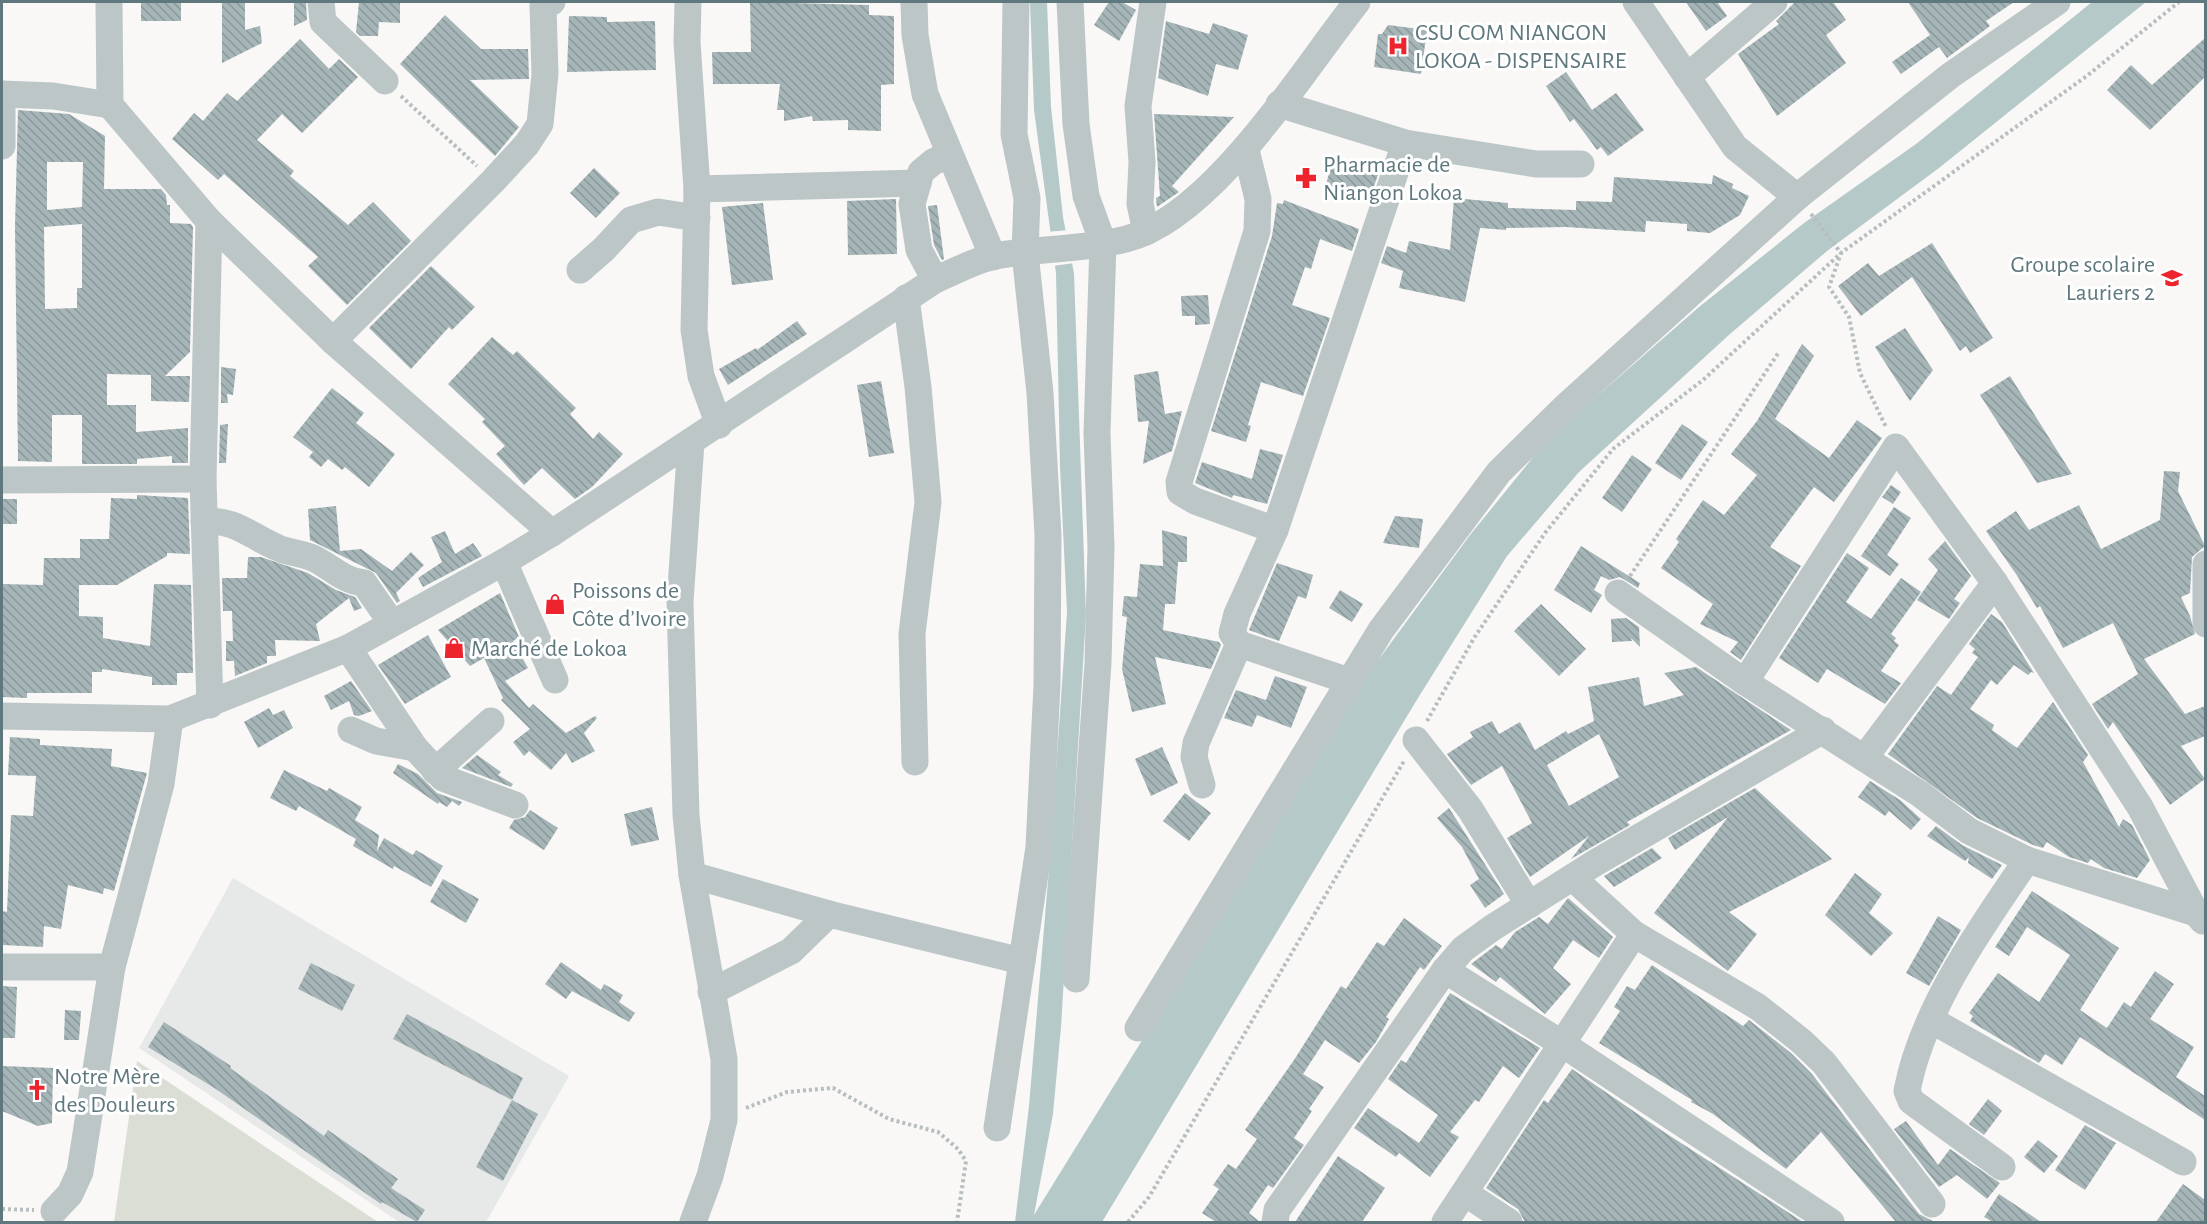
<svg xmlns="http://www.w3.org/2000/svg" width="2207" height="1224" font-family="'Alegreya Sans',sans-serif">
	<defs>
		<pattern id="building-back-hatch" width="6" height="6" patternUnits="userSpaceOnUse" patternTransform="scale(1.5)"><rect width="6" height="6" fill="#a6b5b7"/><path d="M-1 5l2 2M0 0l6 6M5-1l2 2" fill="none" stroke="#8a989a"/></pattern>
	</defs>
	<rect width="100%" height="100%" fill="#f9f8f7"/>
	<polygon fill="#e7e8e8" points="233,878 569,1076 486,1222 399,1222 139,1048"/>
	<polygon fill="#dbded5" points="137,1061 378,1222 114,1222"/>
	<polygon fill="#b5c9c8" points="1030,2 1047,2 1051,107 1063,217 1074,273 1086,615 1061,1027 1053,1114 1034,1215 1371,670 1470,535 1548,439 1699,307 1804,223 1916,144 2092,2 2146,2 1939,168 1827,251 1730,334 1579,472 1507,556 1418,698 1102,1222 1015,1222 1029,1106 1050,857 1067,612 1060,467 1056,273 1034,110"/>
	<polygon fill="#f9f8f7" points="1069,230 1075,263 1052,266 1046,232"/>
	<g fill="url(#building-back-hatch)" fill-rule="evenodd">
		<rect x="141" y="2" width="40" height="19"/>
		<polygon points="222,2 245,2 245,30 260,26 262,43 222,63"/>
		<polygon points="294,2 306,2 307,20 294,26"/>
		<polygon points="359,2 400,2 400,23 379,22 378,36 360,36 356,32"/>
		<polygon points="750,2 869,5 869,15 894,16 894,84 881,85 881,131 848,130 848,120 813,121 812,116 784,121 784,110 777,110 780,84 713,84 712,52 751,52"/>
		<polygon points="1109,2 1122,2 1136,10 1119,41 1094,25"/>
		<polygon points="1686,2 1717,2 1727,16 1706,31"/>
		<polygon points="1795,2 1833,2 1846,20 1826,35 1846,63 1777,116 1738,54 1779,24 1776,21"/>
		<polygon points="1908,2 2014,2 1986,21 1990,26 1947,58 1939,47 1901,74 1892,62 1930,35"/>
		<polygon points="445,15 481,49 528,49 529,79 470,80 519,127 495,156 400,64"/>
		<polygon points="569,16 607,17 607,22 655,21 656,70 567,72"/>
		<polygon points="1166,21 1209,34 1213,23 1248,35 1238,70 1216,64 1208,96 1158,78"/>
		<polygon points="1388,25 1427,30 1421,74 1374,67 1378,34 1382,34"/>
		<polygon points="2205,38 2205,77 2150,130 2107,90 2131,65 2152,85"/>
		<polygon points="300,39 329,69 339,59 358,77 302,133 282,114 257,140 294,171 290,176 348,225 373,202 411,241 347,305 308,266 318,257 224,174 218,180 172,139 194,113 203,121 227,93 237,101"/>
		<polygon points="1566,72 1592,110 1616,93 1644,130 1608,156 1601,147 1597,150 1574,119 1570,122 1546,86"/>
		<path d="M 18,110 L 69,114 L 105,136 L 104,189 L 161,189 L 166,195 L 167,205 L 170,205 L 170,223 L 191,224 L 193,227 L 190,352 L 165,376 L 190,376 L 189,402 L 151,401 L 151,375 L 107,374 L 107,405 L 136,405 L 136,432 L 188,428 L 188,463 L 172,463 L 172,456 L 137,459 L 137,464 L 82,464 L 82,415 L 52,415 L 52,462 L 18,461 L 15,227 ZM 47,162 L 83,162 L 82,207 L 47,210 ZM 82,224 L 82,288 L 77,288 L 77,308 L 45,309 L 44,227 Z"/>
		<polygon points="1154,114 1234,117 1172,186 1179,192 1157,207 1156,198 1160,196"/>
		<polygon points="1333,161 1378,175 1369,200 1325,187"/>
		<polygon points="594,168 620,193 596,218 570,193"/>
		<polygon points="1713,175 1733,184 1732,188 1749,196 1740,215 1710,233 1687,231 1687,224 1646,221 1645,232 1566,227 1506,228 1506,230 1480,228 1465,302 1399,288 1403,271 1381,263 1387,246 1406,253 1409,241 1450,250 1454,198 1508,203 1508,208 1576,210 1576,201 1612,202 1614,177 1712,184"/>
		<polygon points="896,199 897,254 848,255 847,201"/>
		<polygon points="1284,200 1359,229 1352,251 1320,239 1311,269 1305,267 1292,305 1330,318 1303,396 1261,382 1248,425 1251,426 1246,442 1211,431 1272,236 1277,203 1283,204"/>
		<polygon points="763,203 773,280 732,285 722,207"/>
		<polygon points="937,205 944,259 942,260 934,245 928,206"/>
		<polygon points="1932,243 1993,338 1970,353 1966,346 1960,351 1912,277 1861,316 1838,286 1868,263 1879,276"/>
		<polygon points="431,266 475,307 452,330 449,327 411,369 369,328"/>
		<polygon points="1208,295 1210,324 1195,325 1195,316 1182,316 1181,296"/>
		<polygon points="797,321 807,334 728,385 719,369 756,348 757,350"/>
		<polygon points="1905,328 1933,370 1910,401 1875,347"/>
		<polygon points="492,337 513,355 517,351 576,408 570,414 593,439 599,432 623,454 592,487 575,499 542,468 524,485 496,454 505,446 482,422 485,419 448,384"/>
		<polygon points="1802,344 1814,356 1775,419 1829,458 1857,420 1882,438 1834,502 1814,487 1770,547 1801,566 1741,660 1730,652 1738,642 1700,624 1713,604 1661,568 1679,542 1676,539 1703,500 1724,515 1757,475 1731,454 1757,421"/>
		<polygon points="221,367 236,369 233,395 227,394 228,403 221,403"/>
		<polygon points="1158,371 1165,414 1182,411 1172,451 1143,464 1149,421 1138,422 1134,375"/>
		<polygon points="2010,376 2072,474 2037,483 1980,395"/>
		<polygon points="881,381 894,453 869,457 857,385"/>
		<polygon points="332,388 364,413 356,423 395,454 369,487 345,467 342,470 328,459 321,467 309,457 313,452 293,437"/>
		<polygon points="228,424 226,463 219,463 220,425"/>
		<polygon points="1682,424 1708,442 1681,480 1655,463"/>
		<polygon points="1260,449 1283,455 1267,504 1233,495 1232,498 1195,483 1202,462 1252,479"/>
		<polygon points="1632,455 1652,469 1622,512 1602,498"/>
		<polygon points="2164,471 2180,472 2178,491 2205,546 2192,557 2190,593 2181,597 2190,616 2195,634 2144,659 2185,714 2205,706 2205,736 2181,746 2205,779 2170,805 2113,722 2108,729 2092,704 2138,674 2113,623 2063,648 2040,606 2037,608 2016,574 1986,531 2016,511 2029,530 2079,505 2101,549 2160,520"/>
		<polygon points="1891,485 1901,492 1893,504 1882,497"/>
		<polygon points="137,495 188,498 190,554 167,553 167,556 117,585 79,585 79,616 103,617 103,638 150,646 154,584 191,585 193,673 177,673 177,685 152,685 152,677 102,669 102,672 92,672 92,693 27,693 27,698 2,697 2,584 43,585 44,558 80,558 80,539 109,539 111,498 137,499"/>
		<rect x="2" y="499" width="15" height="25"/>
		<polygon points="336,506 340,551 361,549 392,571 411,552 424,565 396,593 400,601 397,603 376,573 310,540 308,509"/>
		<polygon points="1894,507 1911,518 1887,555 1899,564 1890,576 1861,556"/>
		<polygon points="1395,516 1423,519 1419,548 1383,543"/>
		<polygon points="1162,530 1187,537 1187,562 1178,562 1175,604 1165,604 1163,630 1219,642 1221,645 1211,669 1155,657 1166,704 1132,712 1122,669 1127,617 1122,616 1124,596 1137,597 1140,564 1163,566"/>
		<polygon points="445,531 455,554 473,543 482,556 423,587 418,578 442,562 431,537"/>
		<polygon points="1945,541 1971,576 1954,599 1960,603 1949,619 1917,600 1938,570 1928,559"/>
		<polygon points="1581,546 1640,583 1638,588 1620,577 1609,580 1601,576 1594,590 1602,595 1591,613 1554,590"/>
		<polygon points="1847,553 1869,568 1846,602 1871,619 1901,578 1921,592 1891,634 1896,638 1894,641 1899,645 1881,671 1901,683 1885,704 1827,669 1818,683 1779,658"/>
		<polygon points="248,557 261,557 308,573 336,590 355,597 362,608 354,611 349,598 316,624 320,641 275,640 276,656 267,656 267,663 235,676 234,661 226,661 226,641 233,641 232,611 223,611 222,578 247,578"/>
		<polygon points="1277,563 1313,575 1306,599 1298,596 1279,641 1249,630"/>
		<polygon points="1340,590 1363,604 1352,622 1329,608"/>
		<polygon points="500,593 519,637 513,641 528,668 505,681 529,708 533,704 566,733 595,716 597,718 584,733 595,751 572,763 566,753 551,770 529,751 524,756 513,742 530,729 501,700 503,698 484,658 470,666 438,630"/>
		<polygon points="1541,604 1586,649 1559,676 1514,631"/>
		<polygon points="1991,614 2002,622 2034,673 2031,672 2028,675 2014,665 1997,685 1991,680 1970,709 1994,725 1992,730 2017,748 2053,702 2088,755 2083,762 2119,827 2123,819 2132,825 2150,860 2137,878 2104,868 2091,859 2088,863 2069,857 2047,842 2043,848 2033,845 1977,818 1888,754 1937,686 1951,695 1978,657 1972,653 1975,649 1969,644"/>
		<polygon points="1626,618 1639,627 1640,647 1631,638 1632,641 1612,642 1611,619"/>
		<polygon points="428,635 451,677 405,704 378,665"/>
		<path d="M 1696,667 L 1791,730 L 1627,822 L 1630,825 L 1571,859 L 1589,836 L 1530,877 L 1507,838 L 1532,823 L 1502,766 L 1471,785 L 1447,754 L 1473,737 L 1470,732 L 1492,721 L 1499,734 L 1520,722 L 1535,750 L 1566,731 L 1568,734 L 1594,721 L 1588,687 L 1639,677 L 1644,706 L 1684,695 L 1664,673 ZM 1599,734 L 1619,777 L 1569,806 L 1547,765 Z"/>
		<polygon points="1275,676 1307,687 1291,728 1257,715 1252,727 1224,718 1236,690 1266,700"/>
		<polygon points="351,681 372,711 359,716 354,715 349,701 331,710 324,696"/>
		<polygon points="269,708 273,715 284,710 293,728 258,748 244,722"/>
		<polygon points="10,737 40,739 40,745 112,749 111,766 147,773 114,891 104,888 103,894 68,885 61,929 44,926 43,947 2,945 2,911 7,912 11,815 33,816 36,776 8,775"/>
		<polygon points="1162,747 1178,783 1151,796 1135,759"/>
		<polygon points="477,755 501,772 498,775 513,784 511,787 462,768"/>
		<polygon points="398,764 418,774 437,793 462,802 459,806 452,801 447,807 439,802 438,804 393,773"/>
		<polygon points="284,770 327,791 329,788 362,807 355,820 379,835 377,851 384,838 413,855 416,850 443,866 431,887 394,866 393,869 353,846 356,839 299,806 296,811 270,798"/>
		<polygon points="1870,781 1900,800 1921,819 1911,830 1889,811 1885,816 1858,797"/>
		<polygon points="1755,788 1832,859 1729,912 1757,934 1728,971 1654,913 1728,817 1675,850 1668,838"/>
		<polygon points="1185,793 1211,813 1189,841 1163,821"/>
		<polygon points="652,807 659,840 631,846 624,814"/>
		<polygon points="1449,808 1504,894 1485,908 1470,885 1479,879 1462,847 1437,818"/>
		<polygon points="530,810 558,828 544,850 509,828 514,820 525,817"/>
		<polygon points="1936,826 1962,845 2002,865 1992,879 1968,863 1969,857 1965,861 1927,836"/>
		<polygon points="1652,848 1662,858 1614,887 1604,876"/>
		<polygon points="1855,873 1882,894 1869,913 1893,933 1871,956 1825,915"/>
		<polygon points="443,879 479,899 466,923 430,902"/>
		<polygon points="2032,891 2119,948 2080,1010 2107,1028 2124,1002 2131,1007 2155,971 2174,984 2150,1019 2194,1047 2176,1077 2205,1096 2205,1120 2080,1037 2062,1065 2045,1054 2039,1063 1970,1021 1973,1016 1969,1013 1998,973 2039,1002 2070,955 2027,927 2009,956 1995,947"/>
		<polygon points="1568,898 1613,937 1599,958 1573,940 1553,968 1571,984 1545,1014 1500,977 1496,982 1471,964 1496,945 1502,949 1515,932 1539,917 1548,924"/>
		<polygon points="1938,916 1961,930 1929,986 1906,973"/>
		<polygon points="1404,918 1442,946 1424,970 1420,967 1386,1017 1389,1019 1376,1042 1359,1063 1325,1040 1303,1074 1324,1087 1309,1109 1312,1111 1294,1138 1304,1145 1273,1188 1268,1185 1249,1213 1260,1222 1216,1222 1202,1213 1219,1189 1213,1185 1228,1164 1236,1169 1257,1139 1245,1130 1294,1060 1341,986 1346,989 1377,942 1384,946"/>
		<polygon points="561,962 601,990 604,984 623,995 619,1002 635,1013 629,1022 572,991 566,999 545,984"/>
		<polygon points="311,963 355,985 342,1011 298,989"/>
		<polygon points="1652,965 1743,1026 1749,1020 1791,1053 1812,1074 1919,1214 1935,1222 1896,1222 1821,1132 1786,1169 1713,1114 1691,1102 1692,1100 1599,1043 1620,1011 1614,1007 1627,986 1635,990"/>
		<polygon points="2,986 17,987 15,1038 2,1038"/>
		<polygon points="1450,993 1540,1048 1519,1078 1503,1066 1479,1102 1475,1100 1450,1132 1459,1137 1430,1177 1399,1153 1396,1157 1354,1128 1368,1108 1419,1143 1438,1115 1388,1079 1401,1060 1406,1063"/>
		<polygon points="65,1010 81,1011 79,1040 64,1040"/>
		<polygon points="407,1014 523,1078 512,1100 393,1039"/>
		<polygon points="164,1022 231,1066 230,1068 324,1136 328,1130 398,1179 391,1188 425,1210 417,1222 382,1202 381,1204 216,1089 148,1047"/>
		<polygon points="2,1066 53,1068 52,1123 38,1126 2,1111"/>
		<polygon points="1572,1069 1664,1132 1803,1222 1525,1222 1518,1209 1486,1188 1544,1100 1548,1103"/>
		<polygon points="1988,1099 2002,1111 1984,1135 1969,1124"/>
		<polygon points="512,1100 538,1114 503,1181 476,1167"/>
		<polygon points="1906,1121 1938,1165 1950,1149 2000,1183 1987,1199 1957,1175 1939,1187 1894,1129"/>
		<polygon points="2085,1125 2116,1143 2085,1190 2055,1170"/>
		<polygon points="2038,1140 2058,1156 2044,1173 2024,1157"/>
		<polygon points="1338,1156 1385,1188 1362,1222 1295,1222"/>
		<polygon points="2183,1184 2205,1200 2205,1222 2156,1222"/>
		<polygon points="1999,1194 2041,1222 1993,1222 1984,1217"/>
	</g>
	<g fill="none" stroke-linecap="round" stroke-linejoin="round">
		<g stroke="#b8bec0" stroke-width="4" stroke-dasharray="3 3" stroke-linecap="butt">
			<polyline points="401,96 477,166"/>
			<polyline points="1811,214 1841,253 1829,287 1849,317 1860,373 1886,427"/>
			<polyline points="1630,576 1779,352"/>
			<polyline points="1427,721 1474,638 1545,533 1613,449 1703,380 1841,253 2088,75 2179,2"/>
			<polyline points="746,1108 787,1092 833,1088 889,1119 938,1132 958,1149 966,1161 957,1222"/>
			<polyline points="2,1209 34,1210"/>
			<polyline points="1128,1222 1149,1197 1404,761"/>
		</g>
		<g stroke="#bdc6c7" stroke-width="27">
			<polyline points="109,2 110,105 209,221 333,341 552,533"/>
			<polyline points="321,2 323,22 385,81"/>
			<polyline points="688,2 687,42 697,189 694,330 701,376 719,425"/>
			<polyline points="914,2 915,35 925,94 993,257"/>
			<polyline points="1070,2 1076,124 1086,196 1103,243 1097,433 1101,547 1098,663 1076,979"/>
			<polyline points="1636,2 1735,147 1797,197"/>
			<polyline points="1687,77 1774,2"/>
			<polyline points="2,94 53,96 110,105"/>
			<polyline points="1279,104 1405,143 1536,164 1581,164"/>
			<polyline points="2,146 2,94"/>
			<polyline points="1246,150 1258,199 1257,231 1179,482 1180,492 1195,501 1275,530"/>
			<polyline points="697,189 918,183"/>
			<polyline points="209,221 203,479 210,705"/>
			<polyline points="1146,232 1140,204 1142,162 1138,106 1153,2"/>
			<polyline points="580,270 604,249 631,220 658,212 697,218"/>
			<polyline points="935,280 919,250 912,204 921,172 933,162 948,155"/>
			<polyline points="906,298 918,387 928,502 912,634 915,762"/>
			<polyline points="333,341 493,181 527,144 540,124 545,74 543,6 552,2"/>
			<polyline points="691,442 680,602 686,815 692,875 724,1059 724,1120 710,1176 693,1222"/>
			<polyline points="2,480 203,479"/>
			<path d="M 204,522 C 234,518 250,536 276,547 C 288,553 303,553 315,559 C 334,569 342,580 364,583 L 391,622"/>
			<polyline points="504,562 555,680"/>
			<polyline points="2206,564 2206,624"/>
			<polyline points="1618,593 1745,682 1920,794 1969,831 2027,860 2196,913 2203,921"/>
			<polyline points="348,648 415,748 443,778 515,805"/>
			<polyline points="1349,681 1239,644 1232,633 1237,614 1275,530 1405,143"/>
			<polyline points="1745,682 1896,447 1995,583 2140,807 2196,913"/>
			<path d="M 2,716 L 170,719 L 348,648 L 504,562 L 552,533 L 935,280 C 954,272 975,260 995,256 C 1038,248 1083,250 1126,239 C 1212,218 1303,70 1357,2"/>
			<polyline points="351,730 376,741 415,748"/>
			<polyline points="1416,740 1470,809 1529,905"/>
			<polyline points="1865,757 1995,583"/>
			<polyline points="435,771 491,721"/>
			<polyline points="1202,785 1194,757 1196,743 1239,644"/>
			<polyline points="692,875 829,914 1022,961"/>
			<polyline points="1573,878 1634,934 1758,1007 1801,1041 1824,1063 1932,1204"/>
			<polyline points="2,967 112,967"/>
			<polyline points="1445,970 1561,1043 1831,1222"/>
			<polyline points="711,992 791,951 829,914"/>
			<polyline points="1931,1020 2183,1162"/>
			<polyline points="1138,1028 1381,630 1499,472 1564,408 1797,197 1951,75 2057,2"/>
			<polyline points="997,1128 1039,847 1047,685 1048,535 1040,393 1025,253 1027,198 1014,134 1016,2"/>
			<path d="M 2002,1167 L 1911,1101 L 1907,1091 C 1922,1010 1981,927 2027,860"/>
			<polyline points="1465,1193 1509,1222"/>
			<polyline points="54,1211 70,1194 80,1172 112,967 161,784 170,719"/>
			<polyline points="1275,1222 1277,1210 1445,970 1463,949 1492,928 1595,863 1823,730"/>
			<polyline points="1445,1222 1634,934"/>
		</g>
	</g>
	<defs>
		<symbol id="hospital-bare" viewBox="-9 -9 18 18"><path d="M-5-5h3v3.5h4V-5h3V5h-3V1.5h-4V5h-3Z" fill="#ed232e" stroke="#fff" stroke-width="2.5" paint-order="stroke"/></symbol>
		<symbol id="pharmacy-bare" viewBox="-9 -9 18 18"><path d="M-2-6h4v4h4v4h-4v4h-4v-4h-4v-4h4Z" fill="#ed232e" stroke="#fff" stroke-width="2.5" paint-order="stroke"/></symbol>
		<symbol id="school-bare" viewBox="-9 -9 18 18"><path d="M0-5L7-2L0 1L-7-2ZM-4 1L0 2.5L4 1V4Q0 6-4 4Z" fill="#ed232e" stroke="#fff" stroke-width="2.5" paint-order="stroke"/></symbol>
		<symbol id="shop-bare" viewBox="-9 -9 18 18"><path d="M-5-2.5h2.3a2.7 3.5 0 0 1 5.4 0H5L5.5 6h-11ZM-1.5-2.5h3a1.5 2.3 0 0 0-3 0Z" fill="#ed232e" stroke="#fff" stroke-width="2.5" paint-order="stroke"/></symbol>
		<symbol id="church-bare" viewBox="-9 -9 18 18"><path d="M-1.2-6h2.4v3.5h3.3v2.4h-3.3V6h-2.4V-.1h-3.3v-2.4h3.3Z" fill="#ed232e" stroke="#fff" stroke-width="2.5" paint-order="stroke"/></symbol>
	</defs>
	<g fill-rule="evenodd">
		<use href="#hospital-bare" x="1383" y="31" width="30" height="30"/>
		<use href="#pharmacy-bare" x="1291" y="163" width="30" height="30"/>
		<use href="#school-bare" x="2157" y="263" width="30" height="30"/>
		<use href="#shop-bare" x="540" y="589" width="30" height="30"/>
		<use href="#shop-bare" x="439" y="633" width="30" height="30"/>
		<use href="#church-bare" x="22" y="1075" width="30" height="30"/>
	</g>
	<g text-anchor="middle" stroke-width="6" stroke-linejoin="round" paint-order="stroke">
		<g font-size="24" fill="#5e787d" stroke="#fff" text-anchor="start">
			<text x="1415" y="40">CSU COM NIANGON<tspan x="1415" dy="28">LOKOA - DISPENSAIRE</tspan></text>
			<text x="1323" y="172">Pharmacie de<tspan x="1323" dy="28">Niangon Lokoa</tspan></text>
			<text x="2155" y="272" text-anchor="end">Groupe scolaire<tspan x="2155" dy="28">Lauriers 2</tspan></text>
			<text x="572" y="598">Poissons de<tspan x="572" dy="28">Côte d’Ivoire</tspan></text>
			<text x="471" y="656">Marché de Lokoa</text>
			<text x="54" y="1084">Notre Mère<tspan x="54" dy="28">des Douleurs</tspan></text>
		</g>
	</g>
	<rect width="2207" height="1224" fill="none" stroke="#5e787d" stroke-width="6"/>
</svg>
